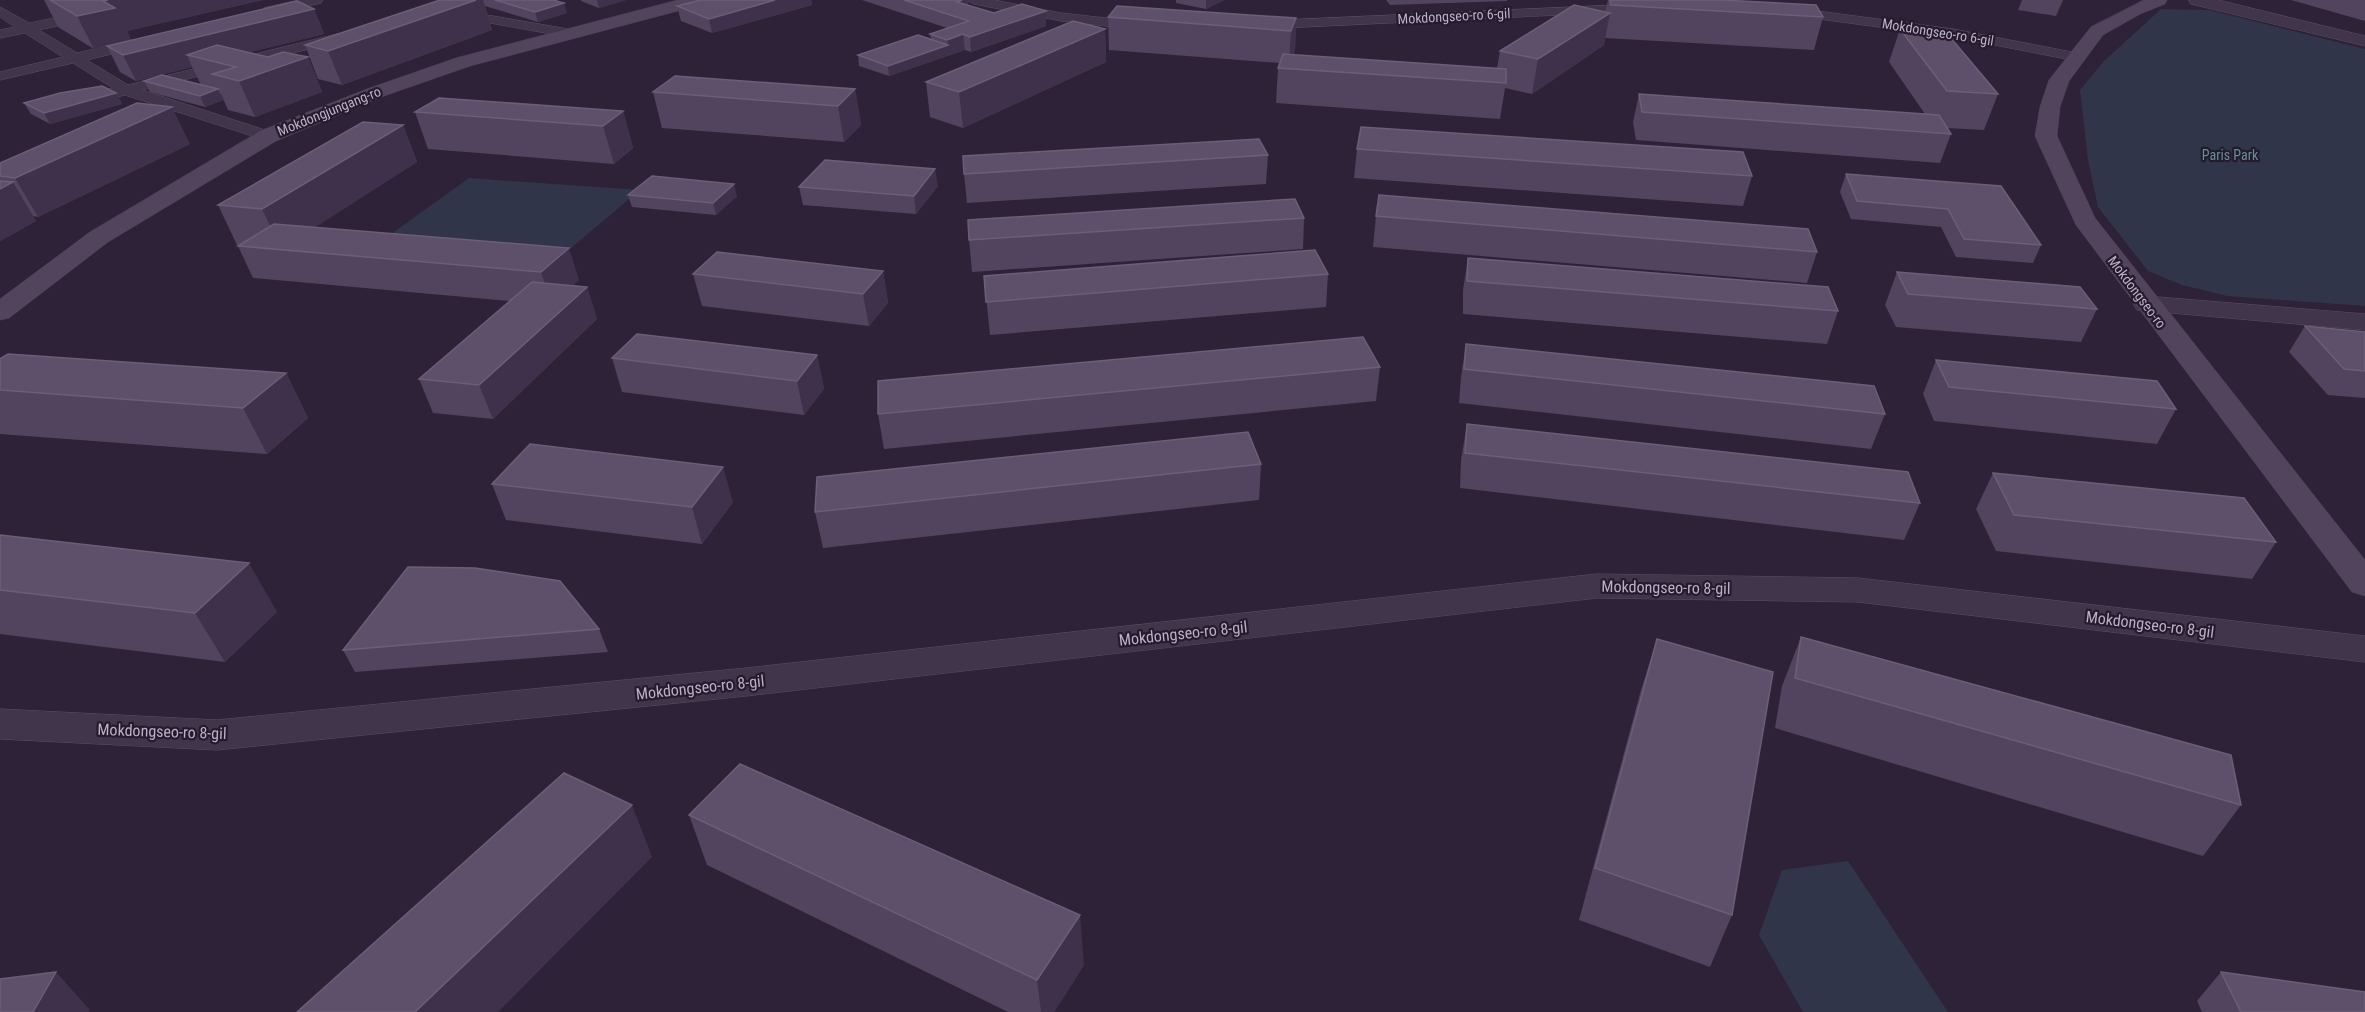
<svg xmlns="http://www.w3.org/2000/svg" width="2365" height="1012" font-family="'Roboto Condensed',sans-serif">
	<rect width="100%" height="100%" fill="#2e2239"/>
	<g fill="#303549">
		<polygon points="2161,9 2209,10 2365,49 2365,306 2227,296 2182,285 2148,271 2098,207 2088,160 2080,90 2103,62"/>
		<polygon points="469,178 640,190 559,258 380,242"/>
		<polygon points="1848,861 1948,1012 1803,1012 1759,935 1782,870"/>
	</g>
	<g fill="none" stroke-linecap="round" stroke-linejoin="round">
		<defs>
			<g id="minor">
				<polygon points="138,0 163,0 156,4 39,30 77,53 143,38 148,39 150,42 148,45 87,60 128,85 337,34 344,38 342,41 142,90 274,133 276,136 268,141 125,95 84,105 79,103 76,100 79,97 113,88 73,63 0,80 0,72 63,57 25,33 0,38 0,30 15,27 0,17 0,7 29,23"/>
				<polygon points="299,0 323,0 321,3 269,15 262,11 264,8"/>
				<polygon points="452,0 466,0 477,10 487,15 568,29 575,33 568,37 479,21 467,16"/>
				<polygon points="967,0 994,0 1061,13 1142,22 1149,26 1142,30 1061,21 974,4"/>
				<polygon points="1639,4 1644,5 1646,8 1644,11 1262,29 1255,25 1262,21"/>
				<polygon points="1787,7 1953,29 2077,53 2084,57 2077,61 1953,37 1782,14 1780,11 1782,8"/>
			</g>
			<g id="tertiary">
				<polygon points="2189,0 2218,0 2365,36 2365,46 2191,4"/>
				<polygon points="2146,296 2365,314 2365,330 2137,310 2133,304 2137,298"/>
				<polygon points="1597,574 1858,578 2365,636 2365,662 1858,602 1597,598 746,696 217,750 0,739 0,709 217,720 746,668"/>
			</g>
			<g id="secondary">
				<polygon points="678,0 706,0 704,4 470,66 381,97 276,141 108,242 9,318 0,320 0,299 90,232 260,131 367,89 456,58"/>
				<polygon points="2144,0 2167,0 2165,4 2140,14 2103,35 2069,81 2060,107 2057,136 2095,218 2365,560 2365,596 2352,592 2076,225 2035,136 2040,107 2049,80 2091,27"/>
			</g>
		</defs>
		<use href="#minor" stroke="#5b5064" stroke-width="1"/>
		<use href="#tertiary" stroke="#5b5064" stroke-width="1"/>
		<use href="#secondary" stroke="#4a3f53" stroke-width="1"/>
		<use href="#minor" fill="#40354a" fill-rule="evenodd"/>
		<use href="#tertiary" fill="#40354a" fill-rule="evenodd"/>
		<use href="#secondary" fill="#52445d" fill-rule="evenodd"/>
	</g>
	<g fill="#52435f">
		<polygon points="44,0 263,0 127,31 131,40 314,9 324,34 250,52 268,57 308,57 322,92 255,117 228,110 221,94 220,93 223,100 205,107 150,92 144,81 201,85 192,67 136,81 120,72 107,46 94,49 58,27"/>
		<polygon points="440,0 553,0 567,13 538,22 485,6 492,30 342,85 318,79 305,45"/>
		<polygon points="581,0 626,0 599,8 581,1"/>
		<polygon points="701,0 811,0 812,5 712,33 681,21 677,6"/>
		<polygon points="862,0 968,0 968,5 994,13 1046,11 1046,26 971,52 965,50 889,76 859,66 858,55 931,39 930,34 947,28"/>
		<polygon points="1176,0 1224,0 1206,9 1176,3"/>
		<polygon points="1386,0 1507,0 1507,1 1390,5"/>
		<polygon points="1608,0 1722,0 1823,17 1814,50 1605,38 1604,45 1532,94 1505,88 1500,119 1276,103 1278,68 1280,63 1109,50 1108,17 1296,18 1295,51 1293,55 1497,68 1500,51 1605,12"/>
		<polygon points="2022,0 2063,0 2056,16 2018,10"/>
		<polygon points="2291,0 2365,0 2365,21"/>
		<polygon points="1105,29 1106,62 963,128 930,117 926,82"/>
		<polygon points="1900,29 1998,94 1984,130 1947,128 1951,134 1940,163 1636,140 1633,122 1639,94 1925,114 1889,62"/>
		<polygon points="855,89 861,125 844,142 662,128 653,92"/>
		<polygon points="116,93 122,104 50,124 31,114 24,103"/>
		<polygon points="623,111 633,148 614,164 428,149 415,112"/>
		<polygon points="403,125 417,162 315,227 579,280 573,285 587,287 597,319 493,419 433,413 419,379 509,301 253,278 238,246 240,245 237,245 218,205"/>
		<polygon points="190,144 38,217 33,216 36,221 0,241 0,163"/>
		<polygon points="1357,149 1752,176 1743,206 1354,178"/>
		<polygon points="1268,155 1266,184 967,203 964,174"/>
		<polygon points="1846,174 2001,186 2041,245 2033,263 1956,257 1941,227 1851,219 1840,192"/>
		<polygon points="938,186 916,214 803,205 799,187"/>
		<polygon points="628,195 737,196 716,215 632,207"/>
		<polygon points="1376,216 1817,252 1807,283 1373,247"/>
		<polygon points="1304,218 1303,249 972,272 969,240"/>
		<polygon points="1468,258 1838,311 1827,344 1463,314 1463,290"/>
		<polygon points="883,271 888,303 869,326 702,306 693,274"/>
		<polygon points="1897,272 2097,309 2081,342 1896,327 1885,305"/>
		<polygon points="1328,274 1326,307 990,335 984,276"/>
		<polygon points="2305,326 2365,332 2365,398 2328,395 2289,352"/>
		<polygon points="1466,344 1885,414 1871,449 1459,403 1461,377"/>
		<polygon points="817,355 824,389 804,415 622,392 612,358"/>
		<polygon points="0,359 286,373 308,418 267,454 0,434"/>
		<polygon points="1936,360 2176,409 2157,444 1934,421 1923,394"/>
		<polygon points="1380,367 1376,401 884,449 878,414"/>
		<polygon points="1467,424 1920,503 1904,540 1460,488 1461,460"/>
		<polygon points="1261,464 1259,500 823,548 815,512"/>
		<polygon points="1993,473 2276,542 2252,579 1996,551 1976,509"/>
		<polygon points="492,484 733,502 702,544 506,520"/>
		<polygon points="0,535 277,612 225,662 0,634"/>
		<polygon points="599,629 608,652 355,672 343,650"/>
		<polygon points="1801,637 2241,805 2203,856 1775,728 1782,686"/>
		<polygon points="1657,639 1732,915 1710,967 1579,920 1641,690"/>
		<polygon points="689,815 1084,965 1054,1012 1008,1012 707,865"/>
		<polygon points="2221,972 2365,1012 2202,1012 2197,1001"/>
	</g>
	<g fill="#3f314b">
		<polygon points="108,0 263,0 127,31 131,40 94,49 77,16 103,1"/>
		<polygon points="476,0 483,0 492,30 342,85 328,51"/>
		<polygon points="597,0 626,0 599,8"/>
		<polygon points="775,0 811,0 812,5 712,33 709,19"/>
		<polygon points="962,0 968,0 969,13 957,2"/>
		<polygon points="1206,0 1224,0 1206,9"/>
		<polygon points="564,3 567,13 538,22 535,12"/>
		<polygon points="314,9 324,34 214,61 187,55 192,67 136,81 123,55"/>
		<polygon points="1046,11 1046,26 971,52 970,37"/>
		<polygon points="1610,13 1604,45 1532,94 1538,59"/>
		<polygon points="1296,18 1295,51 1289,64 1291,31"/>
		<polygon points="1105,29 1106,62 963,128 959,92"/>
		<polygon points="963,34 965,50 889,76 888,66 948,45 947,40"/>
		<polygon points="308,57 322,92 255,117 239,81"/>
		<polygon points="218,89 223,100 205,107 200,96"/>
		<polygon points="855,89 861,125 844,142 838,106"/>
		<polygon points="116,93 122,104 50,124 44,113"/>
		<polygon points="172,107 190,144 38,217 15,178"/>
		<polygon points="623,111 633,148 614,164 603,126"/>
		<polygon points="403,125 417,162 281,249 262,209"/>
		<polygon points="935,169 938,186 916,214 914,196"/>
		<polygon points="13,182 36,221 0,241 0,189"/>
		<polygon points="734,184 737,196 716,215 713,203"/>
		<polygon points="569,248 579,280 552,305 541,272"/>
		<polygon points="883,271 888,303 869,326 863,294"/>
		<polygon points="587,287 597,319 493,419 479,385"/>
		<polygon points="817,355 824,389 804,415 797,381"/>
		<polygon points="286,373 308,418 267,454 243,408"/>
		<polygon points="723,467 733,502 702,544 692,507"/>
		<polygon points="249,563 277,612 225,662 195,613"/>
		<polygon points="632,805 652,857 498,1012 415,1012"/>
		<polygon points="1080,915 1084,965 1054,1012 1041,1012 1037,980"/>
		<polygon points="56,972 90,1010 89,1012 33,1012"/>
	</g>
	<g fill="#5e4f6a" stroke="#6c5e78" stroke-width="1.5">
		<polygon points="50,0 108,0 103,1 115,8 77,16"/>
		<polygon points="440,0 476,0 328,51 305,45"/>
		<polygon points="495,0 553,0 564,3 535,12"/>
		<polygon points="701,0 775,0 709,19 677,6"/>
		<polygon points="904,0 962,0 957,2 994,13 1022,4 1046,11 970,37 963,34 947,40 930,34 969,21"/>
		<polygon points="1610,0 1722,0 1816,5 1823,17 1611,5"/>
		<polygon points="297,1 314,9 123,55 107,46"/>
		<polygon points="1574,5 1610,13 1538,59 1500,51"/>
		<polygon points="1117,6 1296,18 1291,31 1108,17"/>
		<polygon points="1073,21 1105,29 959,92 926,82"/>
		<polygon points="1900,29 1945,31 1998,94 1947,91"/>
		<polygon points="918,35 948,45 888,66 858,55"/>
		<polygon points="217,45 268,57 283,52 308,57 239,81 212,74 236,67 187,55"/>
		<polygon points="1283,54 1506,69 1506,83 1278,68"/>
		<polygon points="162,75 218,89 200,96 144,81"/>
		<polygon points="675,76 855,89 838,106 653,92"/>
		<polygon points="102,86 116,93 44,113 24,103 60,93"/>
		<polygon points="1639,94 1939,115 1951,134 1642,112"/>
		<polygon points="439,98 623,111 603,126 415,112"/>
		<polygon points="137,103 172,107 15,178 0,176 0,163"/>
		<polygon points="363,122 403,125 262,209 218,205"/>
		<polygon points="1361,127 1743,152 1752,176 1357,149"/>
		<polygon points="1259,139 1268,155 964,174 963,156"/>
		<polygon points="825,160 935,169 914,196 799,187"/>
		<polygon points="1846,174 2001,186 2041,245 1964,239 1948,209 1857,201"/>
		<polygon points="652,176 734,184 713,203 628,195"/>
		<polygon points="0,181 13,182 0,189"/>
		<polygon points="1379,195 1808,229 1817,252 1376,216"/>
		<polygon points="1295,199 1304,218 969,240 968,220"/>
		<polygon points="274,224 569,248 541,272 238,246"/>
		<polygon points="1315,250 1328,274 986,302 984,276"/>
		<polygon points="717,252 883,271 863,294 693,274"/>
		<polygon points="1468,258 1828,287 1838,311 1467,281"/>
		<polygon points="1897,272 2080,287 2097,309 1908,294"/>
		<polygon points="532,282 587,287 479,385 419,379"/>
		<polygon points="2305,326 2365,332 2365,371 2344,369"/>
		<polygon points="637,334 817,355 797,381 612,358"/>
		<polygon points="1363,337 1380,367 878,414 878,381"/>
		<polygon points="1466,344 1874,386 1885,414 1464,369"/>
		<polygon points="8,354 286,373 243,408 0,390 0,359"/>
		<polygon points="1936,360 2157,381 2176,409 1949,387"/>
		<polygon points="1467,424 1908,472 1920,503 1465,453"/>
		<polygon points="1248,432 1261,464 815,512 817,477"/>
		<polygon points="530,444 723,467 692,507 492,484"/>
		<polygon points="1993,473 2244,498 2276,542 2014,515"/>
		<polygon points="0,535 249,563 195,613 0,590"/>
		<polygon points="408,567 475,568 560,581 599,629 343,650"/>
		<polygon points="1801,637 2231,755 2241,805 1795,678"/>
		<polygon points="1657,639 1773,672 1732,915 1595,868"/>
		<polygon points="740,764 1080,915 1037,980 689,815"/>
		<polygon points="564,773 632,805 415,1012 297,1012"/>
		<polygon points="56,972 33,1012 0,1012 0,979"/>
		<polygon points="2221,972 2365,992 2365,1012 2241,1012"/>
	</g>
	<g text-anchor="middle" stroke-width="4.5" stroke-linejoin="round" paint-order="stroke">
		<g font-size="14" fill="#bdb0c6" stroke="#251b2e">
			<text transform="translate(1454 16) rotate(-3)" y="5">Mokdongseo-ro 6-gil</text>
			<text transform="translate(1938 32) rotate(9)" y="5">Mokdongseo-ro 6-gil</text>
			<text transform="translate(329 111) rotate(-22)" y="5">Mokdongjungang-ro</text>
			<text transform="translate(2137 292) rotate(53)" y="5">Mokdongseo-ro</text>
		</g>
		<g font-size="14" fill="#688e96" stroke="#251b2e">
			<text x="2230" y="160">Paris Park</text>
		</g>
		<g font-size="16" fill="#bdb0c6" stroke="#251b2e">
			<text transform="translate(1666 587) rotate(1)" y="6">Mokdongseo-ro 8-gil</text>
			<text transform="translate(2150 624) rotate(7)" y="6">Mokdongseo-ro 8-gil</text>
			<text transform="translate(1183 633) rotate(-6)" y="6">Mokdongseo-ro 8-gil</text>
			<text transform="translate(700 687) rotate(-6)" y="6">Mokdongseo-ro 8-gil</text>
			<text transform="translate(162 731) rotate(2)" y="6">Mokdongseo-ro 8-gil</text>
		</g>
	</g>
</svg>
